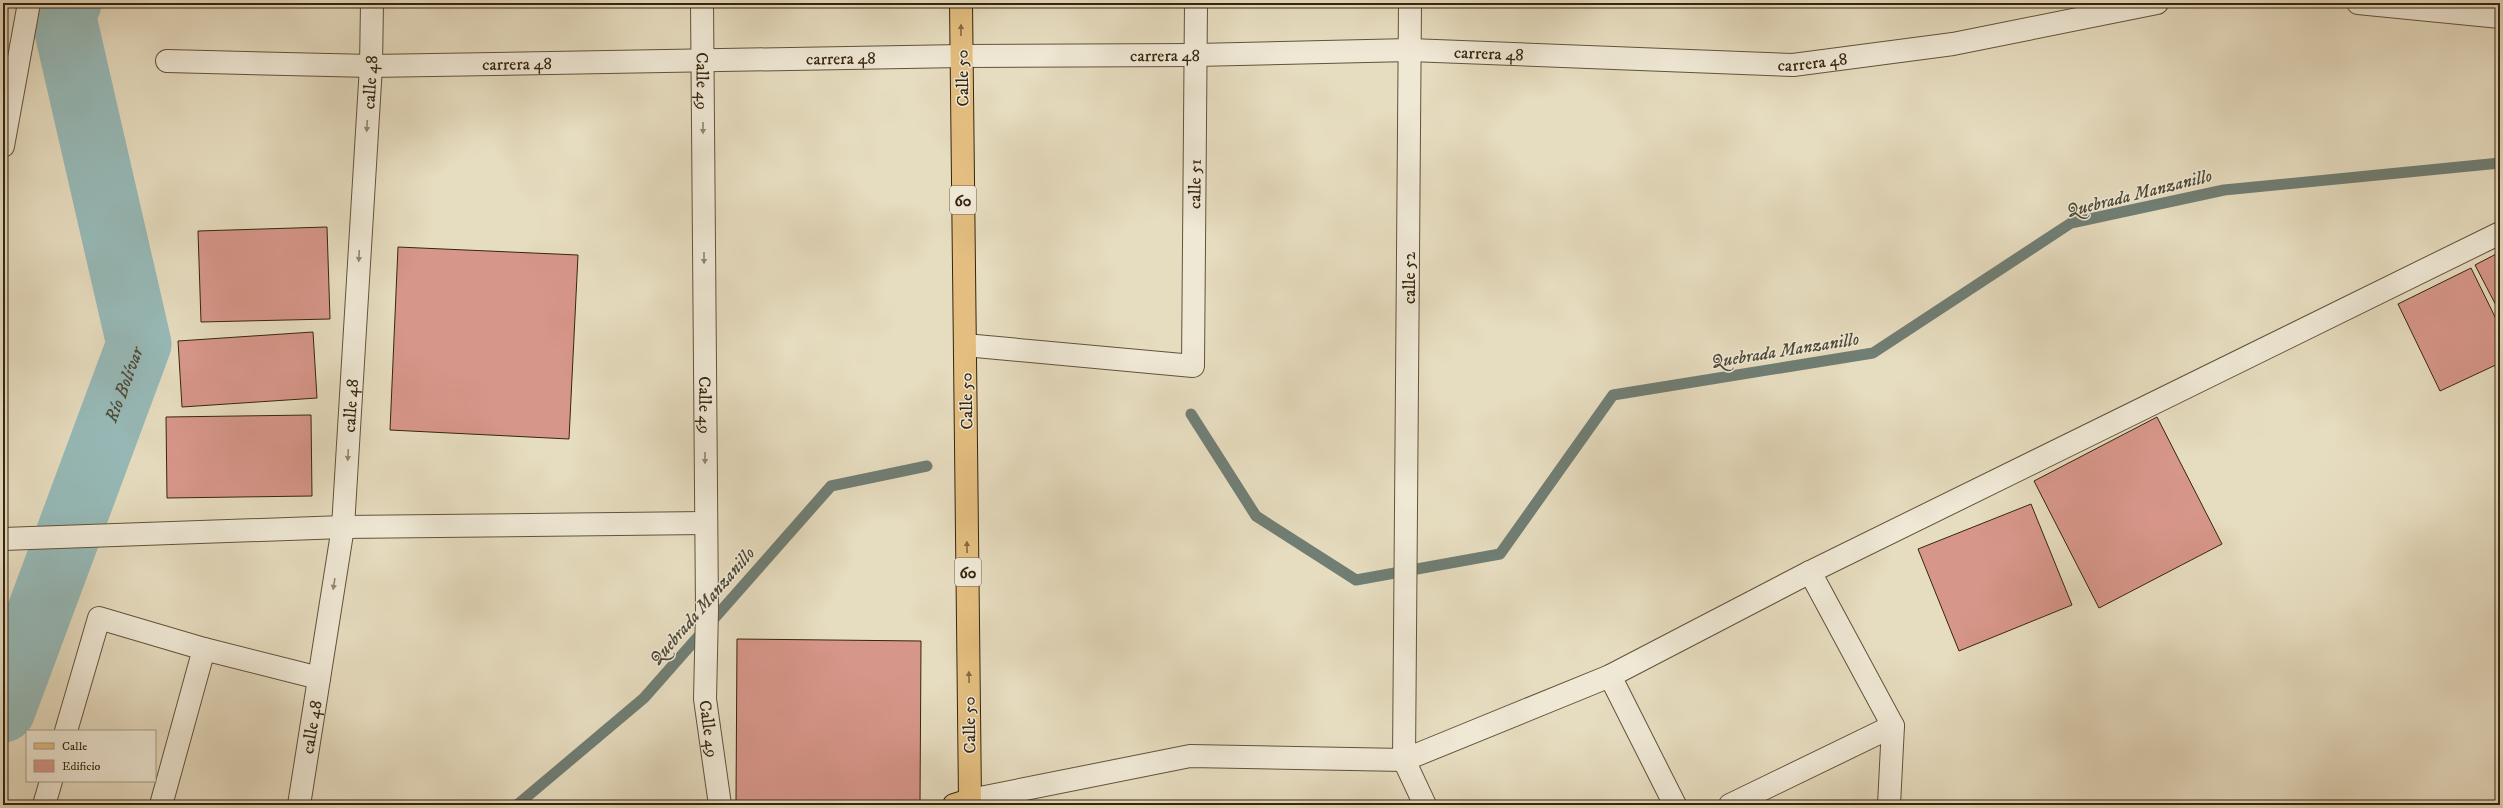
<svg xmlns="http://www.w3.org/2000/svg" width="2503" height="808" font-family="'IM FELL DW Pica',serif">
	<rect width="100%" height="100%" fill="#e6dcbf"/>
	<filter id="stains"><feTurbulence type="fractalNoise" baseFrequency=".005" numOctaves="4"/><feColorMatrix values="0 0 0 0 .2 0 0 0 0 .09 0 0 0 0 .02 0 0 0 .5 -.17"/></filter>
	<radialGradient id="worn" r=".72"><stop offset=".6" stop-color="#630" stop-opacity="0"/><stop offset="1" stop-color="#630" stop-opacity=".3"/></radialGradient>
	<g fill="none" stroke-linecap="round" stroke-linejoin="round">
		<g stroke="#707e74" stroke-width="11">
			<polyline points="1191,414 1256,516 1356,580 1500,554 1613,395 1873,353 2071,223 2224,190 2500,163"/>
			<polyline points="517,805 644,698 831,486 927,466"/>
		</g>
		<path stroke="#97bab8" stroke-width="65" id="s1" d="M 3,710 L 139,344 L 63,14 L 69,3"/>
	</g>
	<g fill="#d7968a" stroke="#36250e">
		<polygon points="327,227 330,319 201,322 198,231"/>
		<polygon points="398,247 578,255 569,439 390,430"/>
		<polygon points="2500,252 2500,313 2475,265"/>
		<polygon points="2471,268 2500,327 2500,363 2440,391 2398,304"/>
		<polygon points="313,332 317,398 182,407 178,341"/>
		<polygon points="311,415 312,496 167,498 166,417"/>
		<polygon points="2157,417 2222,544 2099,608 2034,481"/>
		<polygon points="2031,504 2072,605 1959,651 1918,549"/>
		<polygon points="737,639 921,641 920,804 736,801"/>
	</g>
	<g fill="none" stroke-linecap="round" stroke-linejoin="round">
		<defs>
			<g id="minor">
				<polyline points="1410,3 1404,760 1425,805"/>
				<path id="s2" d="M 167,61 L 371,66 L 962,56"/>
				<polyline points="3,146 29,3"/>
				<path id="s3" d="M 965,345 L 1193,366 L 1196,3"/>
				<polyline points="3,539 343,527 705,523"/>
				<polyline points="1810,572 1893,726 1889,805"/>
				<polyline points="1610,676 1675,805"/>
				<polyline points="66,731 99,618 204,649 319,678"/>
				<polyline points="44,805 51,781"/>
				<polyline points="161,805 204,649"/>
				<path id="s4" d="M 299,805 L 343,527 L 371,66 L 372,3"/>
				<polyline points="1730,805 1893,726"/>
			</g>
			<g id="tertiary">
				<path id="s5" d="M 702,3 L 707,610 L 705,699 L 720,805"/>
				<polyline points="2358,3 2500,17"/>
				<path id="s6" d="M 962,56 L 1196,55 L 1410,50 L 1793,65 L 1953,44 L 2157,3"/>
				<polyline points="970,800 1190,756 1404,760 1610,676 1810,572 2500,233"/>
			</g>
			<polyline id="primary" points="954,805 970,800 961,3"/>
		</defs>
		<use href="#minor" stroke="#62533a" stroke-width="24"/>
		<use href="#tertiary" stroke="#62533a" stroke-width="24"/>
		<use href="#primary" stroke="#36250e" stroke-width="24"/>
		<use href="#minor" stroke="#efe8d5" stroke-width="22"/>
		<use href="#tertiary" stroke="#efe8d5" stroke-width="22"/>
		<use href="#primary" stroke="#e3be80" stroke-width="22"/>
	</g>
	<defs><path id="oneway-solid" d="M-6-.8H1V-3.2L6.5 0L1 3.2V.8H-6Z"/></defs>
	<g fill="#846a41">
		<use href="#oneway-solid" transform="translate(961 30) rotate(-90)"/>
		<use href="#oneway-solid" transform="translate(967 547) rotate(-91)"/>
		<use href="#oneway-solid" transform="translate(969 677) rotate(-91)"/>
	</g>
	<g fill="#928672">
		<use href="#oneway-solid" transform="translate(367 126) rotate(93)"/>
		<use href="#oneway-solid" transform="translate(703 128) rotate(90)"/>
		<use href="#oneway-solid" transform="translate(359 256) rotate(93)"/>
		<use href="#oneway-solid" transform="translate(704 258) rotate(90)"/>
		<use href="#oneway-solid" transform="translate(348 455) rotate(93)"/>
		<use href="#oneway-solid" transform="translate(705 458) rotate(90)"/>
		<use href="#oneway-solid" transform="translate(334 584) rotate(99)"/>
	</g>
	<g text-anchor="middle" stroke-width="3" stroke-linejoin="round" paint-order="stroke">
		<g fill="#efe8d5" stroke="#6e604a" stroke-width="1">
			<rect x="950" y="186" width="26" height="28" rx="3"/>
			<rect x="955" y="558" width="26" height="28" rx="3"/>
		</g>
		<g font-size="16" font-weight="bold" fill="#36250e">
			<text x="963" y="206">60</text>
			<text x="968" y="578">60</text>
		</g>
		<g font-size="17" fill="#36250e" stroke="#efe8d5">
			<text dy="6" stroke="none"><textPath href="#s6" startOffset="527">carrera 48</textPath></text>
			<text dy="6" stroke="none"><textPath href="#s6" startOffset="203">carrera 48</textPath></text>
			<text dy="6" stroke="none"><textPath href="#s2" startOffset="674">carrera 48</textPath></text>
			<text dy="6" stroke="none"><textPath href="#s6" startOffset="851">carrera 48</textPath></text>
			<text dy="6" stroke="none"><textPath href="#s2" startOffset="350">carrera 48</textPath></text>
			<text transform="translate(962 78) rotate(-91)" y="6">Calle 50</text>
			<text dy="6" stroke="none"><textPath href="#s5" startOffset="78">Calle 49</textPath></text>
			<text dy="6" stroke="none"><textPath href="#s4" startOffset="727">calle 48</textPath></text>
			<text dy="6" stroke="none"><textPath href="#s3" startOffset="411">calle 51</textPath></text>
			<text transform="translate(1409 278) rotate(-90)" y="6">calle 52</text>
			<text transform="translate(966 401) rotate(-91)" y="6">Calle 50</text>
			<text dy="6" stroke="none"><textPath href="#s5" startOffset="402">Calle 49</textPath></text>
			<text dy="6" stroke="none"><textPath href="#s4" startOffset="403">calle 48</textPath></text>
			<text transform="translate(969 725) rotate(-91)" y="6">Calle 50</text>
			<text dy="6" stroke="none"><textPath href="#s4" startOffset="79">calle 48</textPath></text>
			<text dy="6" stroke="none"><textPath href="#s5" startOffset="726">Calle 49</textPath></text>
		</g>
		<g font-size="18" font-style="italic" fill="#4e4a38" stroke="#efe8d5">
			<text transform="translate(2139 193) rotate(-14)" y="6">Quebrada Manzanillo</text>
			<text transform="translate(1785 350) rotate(-9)" y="6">Quebrada Manzanillo</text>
			<text dy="6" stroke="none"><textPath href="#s1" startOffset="347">Río Bolívar</textPath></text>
			<text transform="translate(702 606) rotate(-49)" y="6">Quebrada Manzanillo</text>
		</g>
	</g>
	<rect width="2503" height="808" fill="none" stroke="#e6dcbf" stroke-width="16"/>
	<rect x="4" y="4" width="2495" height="800" fill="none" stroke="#36250e" stroke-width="2"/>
	<rect x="8" y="8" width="2487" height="792" fill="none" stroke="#36250e"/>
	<rect x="26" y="730" width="130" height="52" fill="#efe8d5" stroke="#a59a85"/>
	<rect x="34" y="743" width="20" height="6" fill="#e3be80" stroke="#a59a85"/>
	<text x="62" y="750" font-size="12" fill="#36250e">Calle</text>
	<rect x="34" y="760" width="20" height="12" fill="#d7968a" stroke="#a59a85"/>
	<text x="62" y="770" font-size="12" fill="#36250e">Edificio</text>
	<rect width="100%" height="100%" filter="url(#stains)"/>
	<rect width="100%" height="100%" fill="url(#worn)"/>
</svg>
